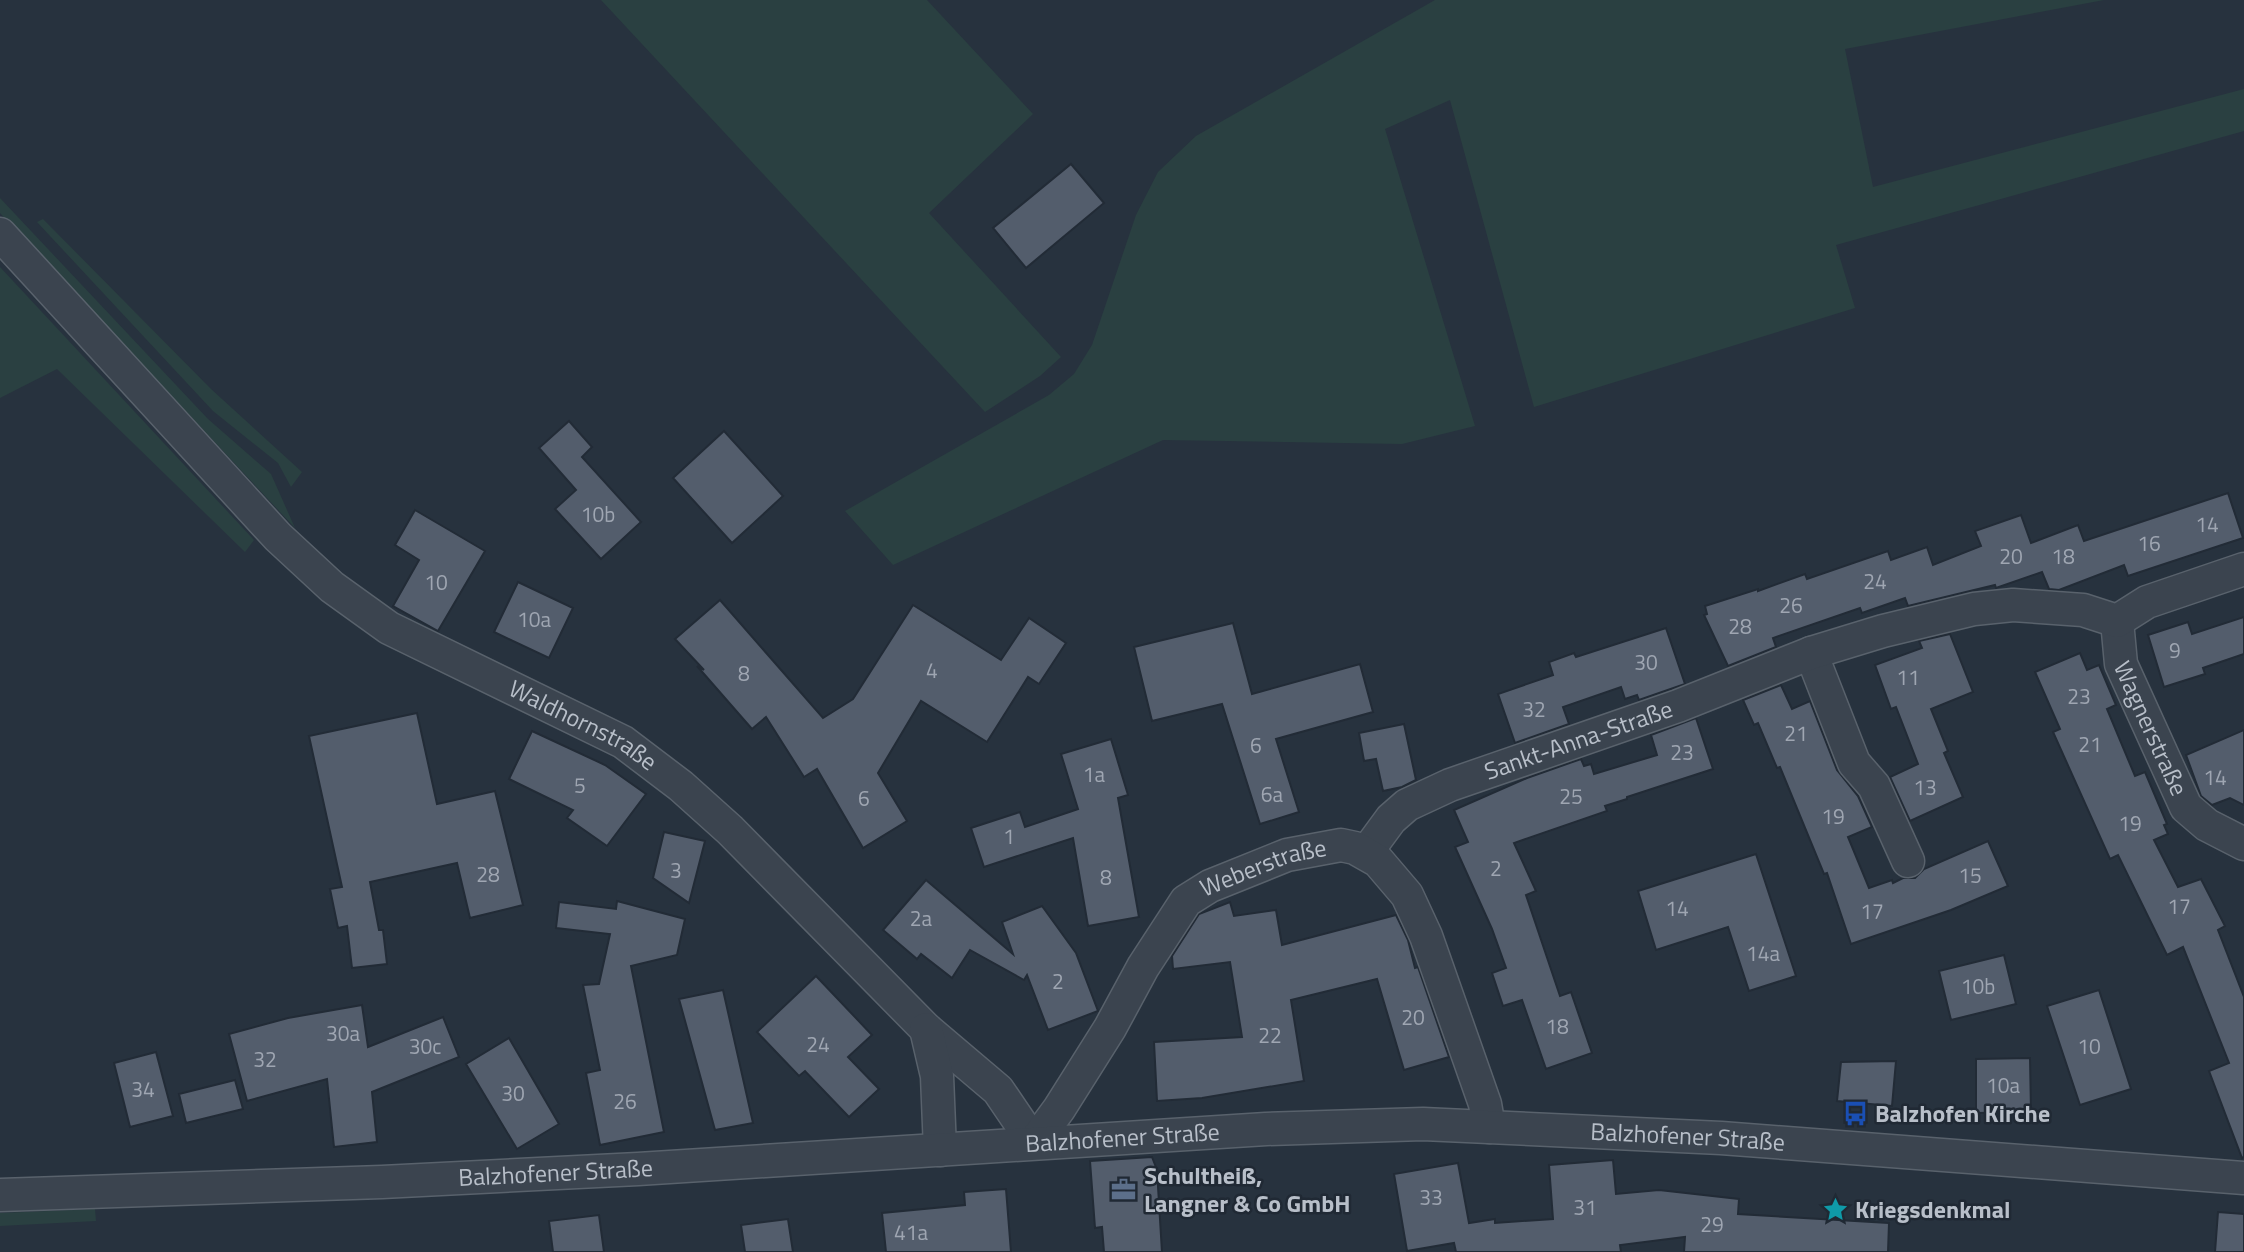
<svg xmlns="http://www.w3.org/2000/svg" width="2244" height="1252" font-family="'Titillium Web',sans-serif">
	<rect width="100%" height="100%" fill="#27323e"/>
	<g fill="#2a4041">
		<polygon points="601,0 927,0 1033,114 929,213 1061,357 1040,376 985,412"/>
		<polygon points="1435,0 2104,0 1845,49 1873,187 2244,89 2244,131 1836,245 1855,308 1534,407 1450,100 1385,129 1475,426 1402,444 1163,440 893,565 845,511 1049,395 1074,374 1092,345 1136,215 1158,172 1196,136"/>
		<polygon points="0,198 208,419 271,474 295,528 0,213"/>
		<polygon points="43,219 211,389 302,472 291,487 278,463 213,411 37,222"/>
		<polygon points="0,267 254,540 245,552 57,369 0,398"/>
		<polygon points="95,1209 96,1221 0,1226 0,1213"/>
	</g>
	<g fill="#535d6c" stroke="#222b36" stroke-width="2">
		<polygon points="1071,164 1104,203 1026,268 993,228"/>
		<polygon points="569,421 592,447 582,457 641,522 601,559 555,509 576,490 539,448"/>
		<polygon points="724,431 783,496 732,543 673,478"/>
		<polygon points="2228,493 2243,538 2128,576 2124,565 2059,590 2049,589 2042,572 1996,588 1995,585 1908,606 1905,598 1862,613 1860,608 1773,638 1776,647 1728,666 1704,615 1707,614 1705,606 1758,589 1758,591 1805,574 1807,579 1888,551 1891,560 1927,547 1933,565 1981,546 1975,531 2021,515 2031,543 2078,525 2084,541"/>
		<polygon points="415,510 485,551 438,631 393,606 419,560 395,545"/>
		<polygon points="518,582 573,608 549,658 494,632"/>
		<polygon points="720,600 823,718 853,699 913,605 1001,660 1029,618 1066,643 1039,684 1028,677 987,742 921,701 878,773 907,821 863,848 817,769 804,777 766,717 752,729 697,666 704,670 675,639"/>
		<polygon points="2244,617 2244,654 2203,668 2205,674 2164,687 2148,635 2188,622 2192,634"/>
		<polygon points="1233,623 1252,694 1360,664 1373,712 1276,739 1299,812 1260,824 1222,704 1152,721 1134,647"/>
		<polygon points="1666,628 1685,684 1639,700 1637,695 1625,699 1621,687 1563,707 1569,724 1515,743 1498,694 1553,675 1549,662 1574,653 1576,657"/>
		<polygon points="1950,634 1973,692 1931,709 1948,751 1944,753 1963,797 1910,821 1890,777 1918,764 1896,707 1891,709 1875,665 1922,648 1919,641"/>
		<polygon points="2080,653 2087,670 2099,665 2116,705 2107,709 2135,776 2145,772 2167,824 2164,825 2168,834 2154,840 2178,887 2201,879 2225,926 2218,930 2244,997 2244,1157 2242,1158 2209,1071 2229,1063 2183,947 2167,955 2118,855 2110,859 2053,732 2060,729 2035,672"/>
		<polygon points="1781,685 1792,709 1810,701 1837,770 1858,796 1872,827 1848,837 1869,888 1892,880 1893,883 1903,878 1915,878 1924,869 1988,841 2008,886 1951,910 1851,944 1827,873 1824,874 1780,767 1777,768 1758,723 1754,725 1743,700"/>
		<polygon points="417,713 437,804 495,791 523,905 470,918 457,863 370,882 379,930 383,930 387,964 352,968 347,926 338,928 330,889 342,887 309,736"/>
		<polygon points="1696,718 1713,769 1627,797 1627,799 1605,806 1607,811 1514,843 1536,891 1526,895 1560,996 1571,992 1592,1053 1546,1069 1522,1000 1503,1006 1492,973 1506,968 1492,929 1455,847 1468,842 1454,810 1527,778 1581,759 1584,766 1591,764 1594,774 1657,755 1651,735"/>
		<polygon points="1404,724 1416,780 1402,787 1383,791 1376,759 1364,761 1359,733"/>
		<polygon points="2244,730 2244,805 2230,798 2212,805 2201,796 2186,755"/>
		<polygon points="532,731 605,765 646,794 607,846 567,818 573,810 509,779"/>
		<polygon points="1111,739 1128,795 1118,798 1139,917 1088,926 1073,838 984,867 971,828 1020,812 1025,827 1078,809 1061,754"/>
		<polygon points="664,832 705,841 689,903 653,878"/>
		<polygon points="1756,854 1796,976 1749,991 1728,927 1656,950 1638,891"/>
		<polygon points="926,880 1013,954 1002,922 1042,906 1076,953 1098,1011 1048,1030 1027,975 1024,980 970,950 952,978 921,954 917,959 883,930"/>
		<polygon points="617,901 685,919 677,955 631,966 664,1132 600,1145 586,1073 600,1070 583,985 599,984 610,934 556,928 559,902 616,909"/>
		<polygon points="1230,902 1234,916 1276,910 1282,945 1396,915 1408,940 1415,968 1418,967 1449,1057 1404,1070 1377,979 1291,1000 1304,1081 1202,1098 1157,1101 1154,1042 1242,1037 1230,962 1173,969 1172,956 1199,914"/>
		<polygon points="2004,955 2016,1004 1951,1020 1939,971"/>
		<polygon points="816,976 872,1035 848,1057 879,1089 849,1117 805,1071 799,1076 757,1032"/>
		<polygon points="723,990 753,1123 715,1130 679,999"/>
		<polygon points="2099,990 2131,1089 2080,1105 2047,1006"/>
		<polygon points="362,1005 368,1047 443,1017 459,1057 372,1092 377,1142 334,1147 327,1079 247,1101 229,1034 288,1018"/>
		<polygon points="509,1038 559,1124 517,1149 466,1064"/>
		<polygon points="156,1052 173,1116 130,1127 114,1063"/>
		<polygon points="2030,1058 2031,1112 1976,1113 1976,1059"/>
		<polygon points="1896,1061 1892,1106 1837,1101 1841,1062"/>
		<polygon points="235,1080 243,1109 186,1123 179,1094"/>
		<polygon points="1152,1157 1157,1170 1162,1252 1104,1252 1102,1227 1095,1228 1090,1161"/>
		<polygon points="1613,1160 1616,1194 1659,1190 1739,1199 1738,1214 1889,1223 1888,1252 1684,1252 1685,1237 1620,1245 1621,1252 1456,1252 1454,1243 1407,1251 1394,1174 1458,1163 1469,1223 1495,1219 1495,1223 1553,1219 1549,1165"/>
		<polygon points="1006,1189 1011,1252 886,1252 882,1213 965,1205 964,1192"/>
		<polygon points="2218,1212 2244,1214 2244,1252 2215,1252"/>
		<polygon points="599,1215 604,1252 553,1252 549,1221"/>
		<polygon points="788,1219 793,1252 745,1252 741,1225"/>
	</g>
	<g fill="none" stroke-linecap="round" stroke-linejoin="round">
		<defs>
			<g id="minor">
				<path id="s1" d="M 0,234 L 278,537 L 332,587 L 389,628 L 623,742 L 681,786 L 730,830 L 926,1029 L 998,1090 L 1034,1143"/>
				<path id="s2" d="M 2117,621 L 2121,664 L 2186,807 L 2207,825 L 2244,844"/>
				<polyline points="1811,653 1854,763 1874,786 1908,861"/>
				<path id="s3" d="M 1366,853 L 1391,819 L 1407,805 L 1450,785 L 1678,706 L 1811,653 L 1883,631 L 1974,609 L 2013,605 L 2083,610 L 2117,621 L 2147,602 L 2244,569"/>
				<polyline points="926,1029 937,1076 940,1150"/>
				<path id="s4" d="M 1034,1143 L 1059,1109 L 1110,1028 L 1143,967 L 1186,901 L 1210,886 L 1287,855 L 1341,845 L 1355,848 L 1378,861 L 1407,895 L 1426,936 L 1485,1104 L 1489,1127"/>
				<path id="s5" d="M 0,1195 L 382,1182 L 638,1169 L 1266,1129 L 1423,1124 L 1721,1138 L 2244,1178"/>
			</g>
		</defs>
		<use href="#minor" stroke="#59626c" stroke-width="35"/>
		<use href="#minor" stroke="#3b444f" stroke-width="32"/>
	</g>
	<defs>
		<symbol id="bus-bare" viewBox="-9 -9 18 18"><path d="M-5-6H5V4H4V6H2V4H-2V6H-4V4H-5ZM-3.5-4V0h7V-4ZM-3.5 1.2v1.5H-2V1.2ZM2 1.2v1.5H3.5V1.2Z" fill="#1a4fb4" stroke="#202934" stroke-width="2.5" paint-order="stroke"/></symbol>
		<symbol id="office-bare" viewBox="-9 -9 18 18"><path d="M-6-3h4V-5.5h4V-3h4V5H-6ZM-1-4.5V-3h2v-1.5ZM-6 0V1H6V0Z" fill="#5c6f8a" stroke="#202934" stroke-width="2.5" paint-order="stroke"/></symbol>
		<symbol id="sight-bare" viewBox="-9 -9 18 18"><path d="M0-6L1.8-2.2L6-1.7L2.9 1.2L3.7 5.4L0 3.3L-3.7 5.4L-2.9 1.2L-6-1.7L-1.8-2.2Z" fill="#0f9aa8" stroke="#202934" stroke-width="2.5" paint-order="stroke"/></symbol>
	</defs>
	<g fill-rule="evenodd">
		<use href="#bus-bare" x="1838" y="1096" width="35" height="35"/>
		<use href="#office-bare" x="1106" y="1172" width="35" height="35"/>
		<use href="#sight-bare" x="1818" y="1192" width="35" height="35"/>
	</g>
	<g text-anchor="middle" stroke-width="5" stroke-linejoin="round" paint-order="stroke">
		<g font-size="21" fill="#9fa6b2">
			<text x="598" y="522">10b</text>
			<text x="2207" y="532">14</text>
			<text x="2149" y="551">16</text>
			<text x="2011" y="564">20</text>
			<text x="2063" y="564">18</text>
			<text x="1875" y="589">24</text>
			<text x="436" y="590">10</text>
			<text x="1791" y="613">26</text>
			<text x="534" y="627">10a</text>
			<text x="1740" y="634">28</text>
			<text x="2175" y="658">9</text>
			<text x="1646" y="670">30</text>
			<text x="932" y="678">4</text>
			<text x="744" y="681">8</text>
			<text x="1908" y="685">11</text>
			<text x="2079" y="704">23</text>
			<text x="1534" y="717">32</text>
			<text x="1796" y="741">21</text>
			<text x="2090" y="752">21</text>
			<text x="1256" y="753">6</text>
			<text x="1682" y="760">23</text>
			<text x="1094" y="782">1a</text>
			<text x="2215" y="785">14</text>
			<text x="580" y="793">5</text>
			<text x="1925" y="795">13</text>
			<text x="1272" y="802">6a</text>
			<text x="1571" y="804">25</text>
			<text x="864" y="806">6</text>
			<text x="1833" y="824">19</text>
			<text x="2130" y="831">19</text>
			<text x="1009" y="844">1</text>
			<text x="1496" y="876">2</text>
			<text x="676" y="878">3</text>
			<text x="488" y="882">28</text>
			<text x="1970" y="883">15</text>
			<text x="1106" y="885">8</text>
			<text x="2179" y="914">17</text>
			<text x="1677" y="916">14</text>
			<text x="1872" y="919">17</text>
			<text x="921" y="926">2a</text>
			<text x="1763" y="961">14a</text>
			<text x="1058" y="989">2</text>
			<text x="1978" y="994">10b</text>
			<text x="1413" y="1025">20</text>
			<text x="1557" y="1034">18</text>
			<text x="343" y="1041">30a</text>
			<text x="1270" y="1043">22</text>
			<text x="818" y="1052">24</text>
			<text x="425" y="1054">30c</text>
			<text x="2089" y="1054">10</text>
			<text x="265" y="1067">32</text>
			<text x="2003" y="1093">10a</text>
			<text x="143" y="1097">34</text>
			<text x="513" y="1101">30</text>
			<text x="625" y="1109">26</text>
			<text x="1431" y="1205">33</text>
			<text x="1585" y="1215">31</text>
			<text x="1712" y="1232">29</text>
			<text x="911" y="1240">41a</text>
		</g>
		<g font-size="24" fill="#b8bfc9" stroke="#202934">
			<text dy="8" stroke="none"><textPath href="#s1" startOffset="772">Waldhornstraße</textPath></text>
			<text dy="8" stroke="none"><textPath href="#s2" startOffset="114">Wagnerstraße</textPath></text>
			<text dy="8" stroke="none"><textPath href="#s3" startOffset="247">Sankt-Anna-Straße</textPath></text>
			<text dy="8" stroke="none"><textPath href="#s4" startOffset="371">Weberstraße</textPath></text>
			<text dy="8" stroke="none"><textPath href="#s5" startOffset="1124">Balzhofener Straße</textPath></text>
			<text dy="8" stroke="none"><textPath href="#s5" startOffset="1690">Balzhofener Straße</textPath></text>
			<text dy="8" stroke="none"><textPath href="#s5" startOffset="556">Balzhofener Straße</textPath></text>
		</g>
		<g font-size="24" font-weight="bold" fill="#b8bfc9" stroke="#202934" text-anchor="start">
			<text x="1875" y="1122">Balzhofen Kirche</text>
			<text x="1144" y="1184">Schultheiß,<tspan x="1144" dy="28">Langner &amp; Co GmbH</tspan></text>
			<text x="1855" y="1218">Kriegsdenkmal</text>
		</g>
	</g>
</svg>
